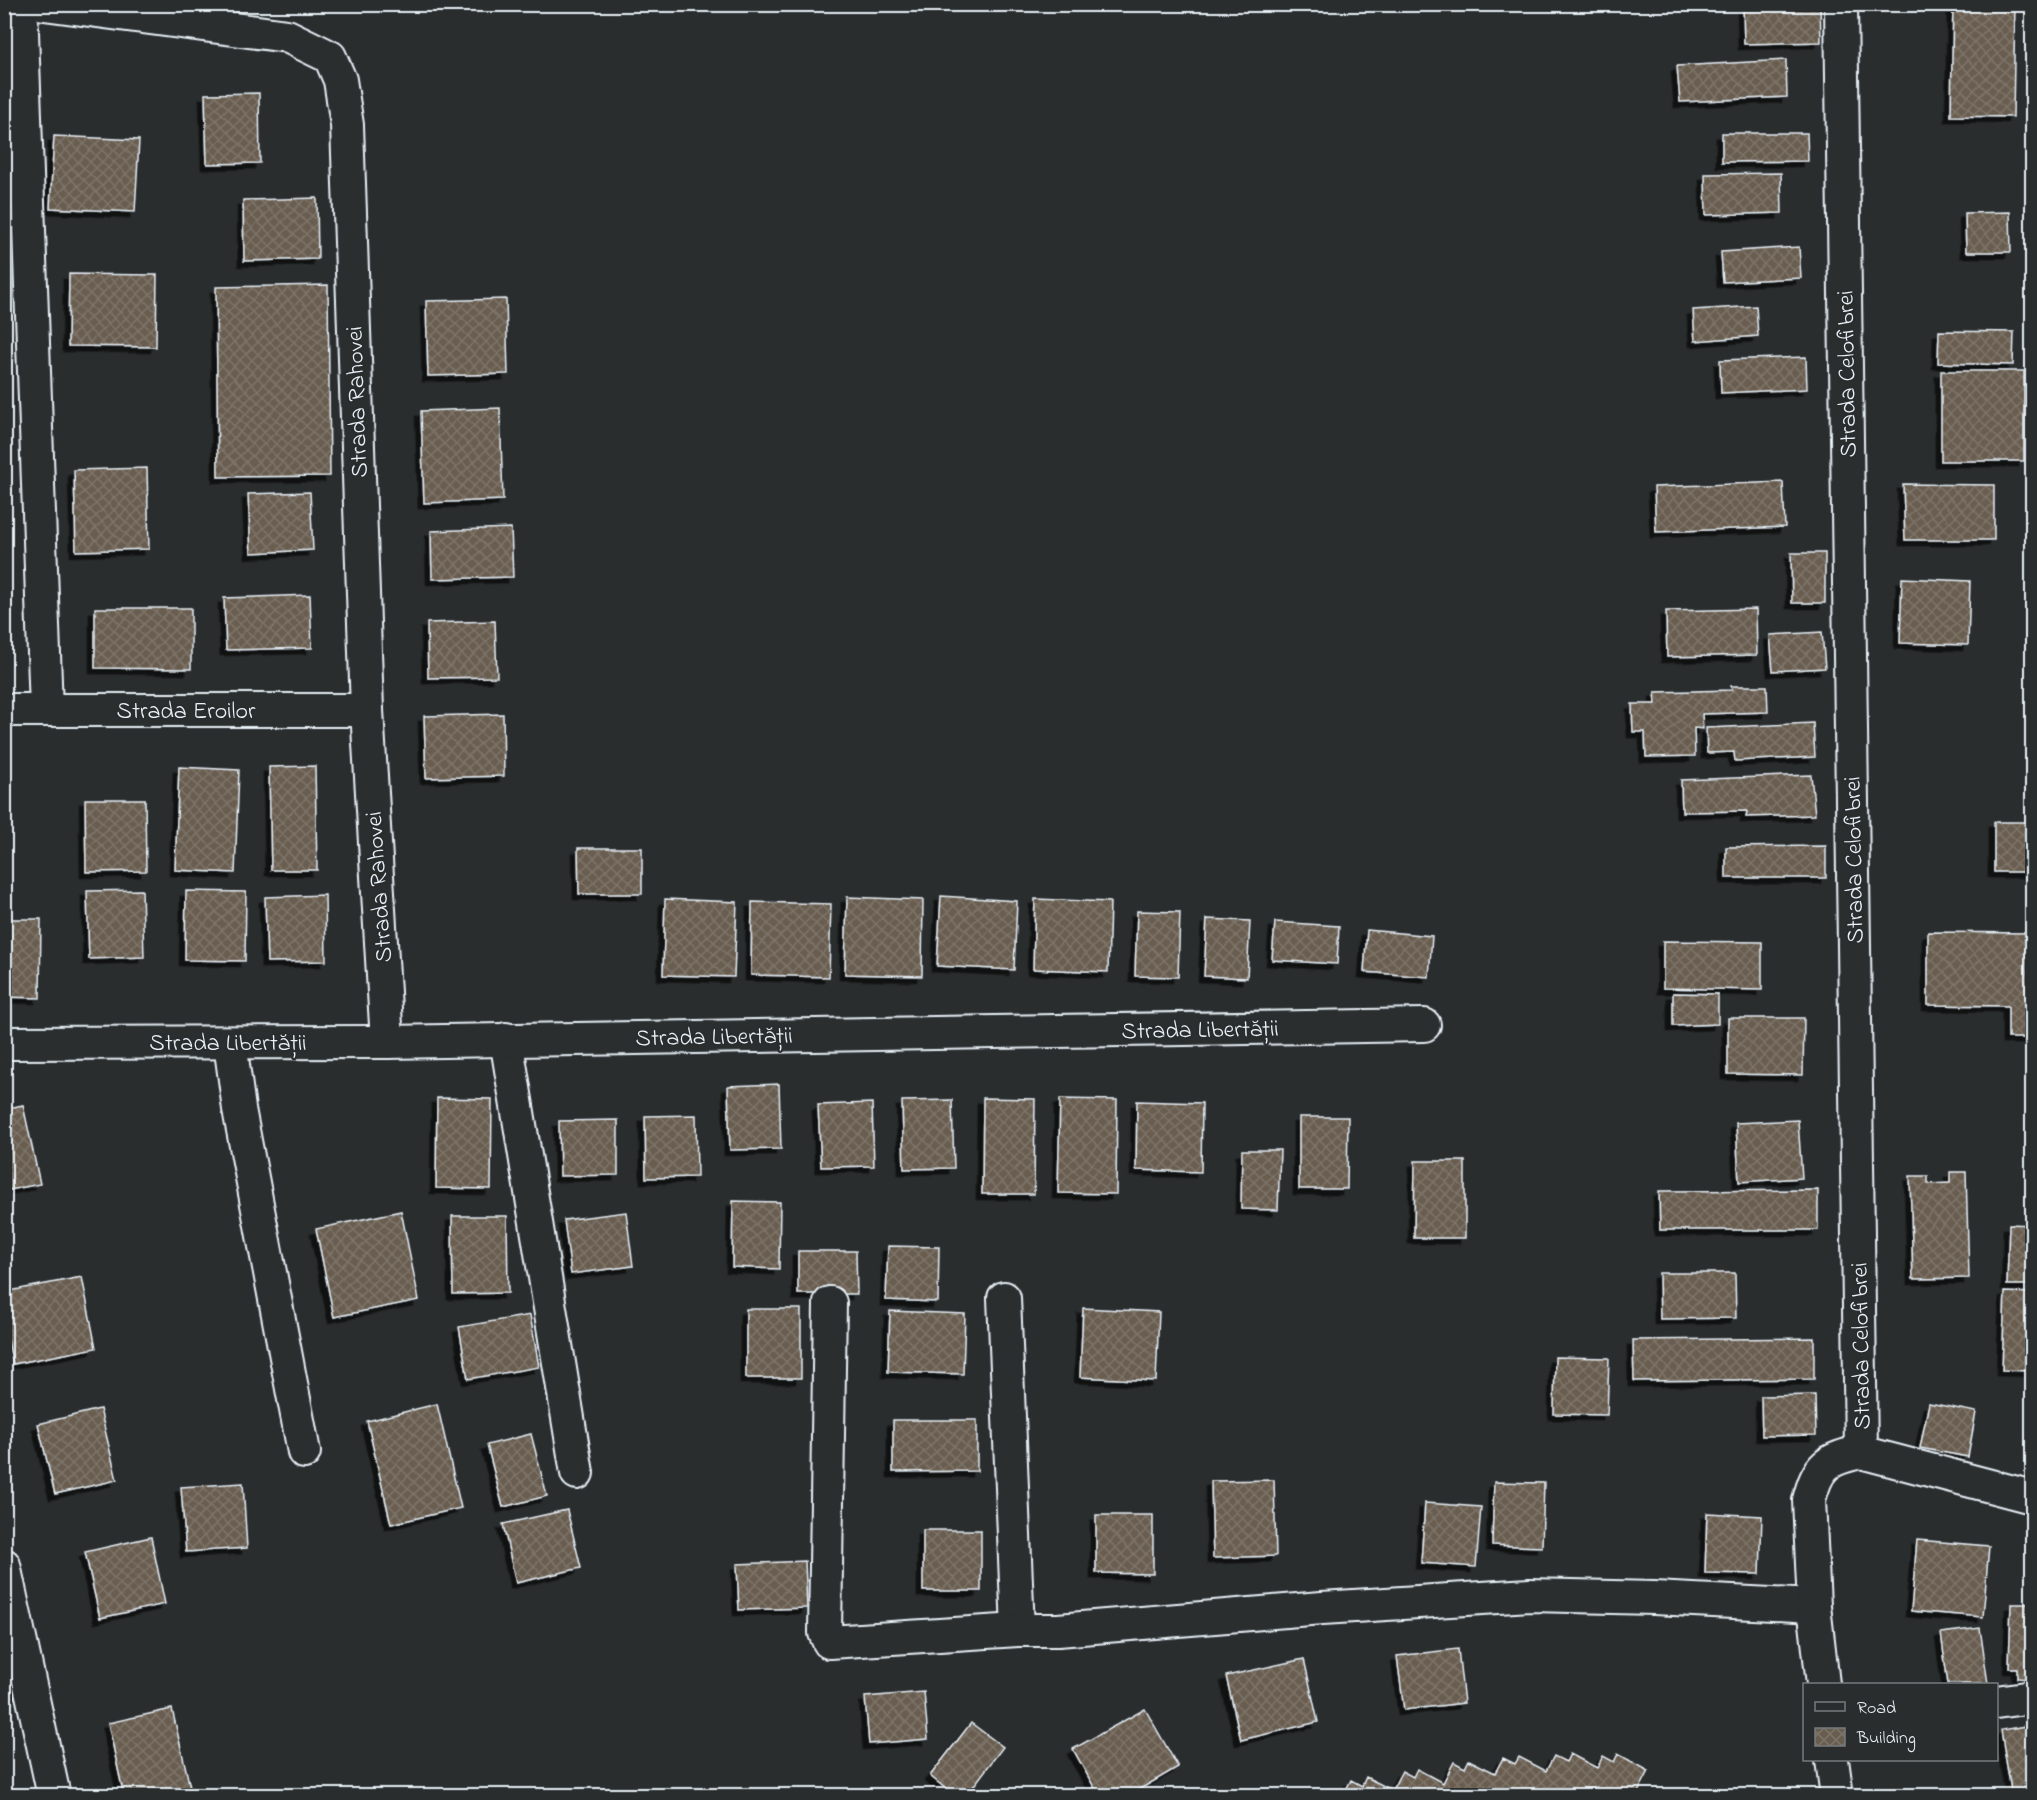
<svg xmlns="http://www.w3.org/2000/svg" width="2037" height="1800" font-family="'Indie Flower',sans-serif">
	<defs>
		<pattern id="building-cross-hatch" width="8" height="8" patternUnits="userSpaceOnUse" patternTransform="scale(1.5)"><rect width="8" height="8" fill="#695d50"/><path d="M0 0l8 8M0 8l8-8" fill="none" stroke="#7e756a"/></pattern>
		<filter id="shadow"><feDropShadow dx="-5.5" dy="5.5" stdDeviation="0" flood-color="#0009"/></filter>
	</defs>
	<rect width="100%" height="100%" fill="#2a2d2e"/>
	<filter id="ink" filterUnits="userSpaceOnUse"><feTurbulence type="fractalNoise" baseFrequency=".0167" numOctaves="2"/><feDisplacementMap in="SourceGraphic" scale="12" xChannelSelector="R" yChannelSelector="G"/><feConvolveMatrix kernelMatrix="1 2 1 2 8 2 1 2 1" color-interpolation-filters="sRGB"/></filter>
	<g filter="url(#ink)">
		<g fill="url(#building-cross-hatch)" stroke="#e8f1f8" stroke-width="1.5" filter="url(#shadow)">
			<polygon points="1743,4 1820,4 1821,42 1744,44"/>
			<polygon points="1953,4 2015,4 2013,117 1951,116"/>
			<polygon points="1786,60 1787,97 1680,102 1677,66"/>
			<polygon points="259,93 260,163 207,164 205,94"/>
			<polygon points="1722,133 1807,133 1808,161 1722,162"/>
			<polygon points="54,136 139,140 135,212 50,208"/>
			<polygon points="1781,173 1782,213 1706,215 1705,174"/>
			<polygon points="317,198 318,259 244,261 243,200"/>
			<polygon points="2010,212 2011,252 1966,252 1965,213"/>
			<polygon points="1799,247 1801,278 1723,282 1721,252"/>
			<polygon points="69,274 157,275 156,347 68,346"/>
			<polygon points="328,285 330,476 218,477 216,287"/>
			<polygon points="506,299 508,374 428,376 426,301"/>
			<polygon points="1756,306 1758,336 1695,341 1693,310"/>
			<polygon points="1939,331 2014,332 2013,365 1938,363"/>
			<polygon points="1806,357 1807,389 1721,393 1720,360"/>
			<rect x="1941" y="371" width="83" height="90"/>
			<polygon points="500,408 503,500 424,503 421,411"/>
			<polygon points="147,468 149,549 76,551 74,470"/>
			<polygon points="1783,482 1785,527 1656,532 1654,487"/>
			<polygon points="1903,484 1994,485 1994,540 1905,540"/>
			<polygon points="310,492 313,550 251,553 248,494"/>
			<polygon points="511,528 513,577 432,579 431,531"/>
			<polygon points="1791,553 1825,553 1825,603 1792,603"/>
			<polygon points="1902,578 1970,581 1968,645 1900,643"/>
			<polygon points="310,595 312,648 226,650 224,598"/>
			<polygon points="95,608 191,608 191,669 95,668"/>
			<polygon points="1756,609 1757,655 1667,657 1666,611"/>
			<polygon points="495,621 497,677 428,678 427,623"/>
			<polygon points="1822,632 1825,668 1773,671 1770,635"/>
			<polygon points="1731,686 1767,686 1768,712 1702,714 1703,729 1694,728 1695,756 1646,757 1645,732 1633,732 1632,704 1656,704 1655,692 1732,690"/>
			<polygon points="503,714 504,776 426,778 424,716"/>
			<polygon points="1813,723 1815,757 1735,761 1734,752 1707,753 1706,728"/>
			<polygon points="315,766 317,870 271,870 269,767"/>
			<polygon points="179,767 239,770 235,873 175,870"/>
			<polygon points="1811,775 1815,815 1746,817 1747,811 1682,812 1681,780"/>
			<polygon points="85,799 145,799 146,871 86,872"/>
			<rect x="1994" y="822" width="38" height="50"/>
			<polygon points="1826,846 1826,878 1726,878 1726,847"/>
			<polygon points="578,848 642,848 642,894 579,894"/>
			<polygon points="142,890 144,957 89,959 87,891"/>
			<polygon points="186,891 246,892 245,961 185,960"/>
			<polygon points="325,895 326,961 267,962 265,897"/>
			<polygon points="941,896 1017,901 1014,970 937,966"/>
			<polygon points="847,897 923,900 922,976 845,974"/>
			<polygon points="665,899 737,902 734,977 663,975"/>
			<polygon points="1035,899 1110,902 1108,972 1033,969"/>
			<polygon points="752,902 831,904 829,977 751,975"/>
			<polygon points="1137,911 1180,912 1178,977 1135,976"/>
			<polygon points="4,919 41,919 40,998 4,997"/>
			<polygon points="1207,919 1250,921 1247,978 1204,976"/>
			<polygon points="1275,922 1339,926 1337,964 1272,960"/>
			<polygon points="1367,930 1432,936 1429,977 1364,972"/>
			<polygon points="1928,932 2032,933 2032,1038 2008,1038 2008,1006 1928,1005"/>
			<polygon points="1663,941 1762,942 1762,990 1663,988"/>
			<polygon points="1673,993 1718,994 1718,1024 1673,1026"/>
			<polygon points="1728,1018 1804,1018 1803,1075 1728,1074"/>
			<polygon points="779,1084 781,1149 730,1150 728,1086"/>
			<polygon points="437,1098 492,1099 491,1189 436,1188"/>
			<polygon points="983,1098 1035,1099 1034,1194 982,1194"/>
			<polygon points="1060,1099 1117,1100 1116,1194 1058,1193"/>
			<polygon points="952,1100 954,1168 904,1169 902,1101"/>
			<polygon points="1137,1101 1202,1103 1201,1172 1136,1170"/>
			<polygon points="872,1103 874,1166 821,1167 818,1105"/>
			<polygon points="23,1105 40,1184 4,1191 4,1109"/>
			<polygon points="696,1115 697,1177 646,1178 645,1116"/>
			<polygon points="1299,1117 1348,1117 1347,1189 1299,1189"/>
			<polygon points="618,1120 618,1175 560,1176 559,1121"/>
			<polygon points="1798,1120 1802,1178 1739,1182 1736,1123"/>
			<polygon points="1242,1150 1280,1150 1278,1210 1241,1209"/>
			<polygon points="1415,1161 1465,1161 1465,1238 1414,1238"/>
			<polygon points="1950,1172 1966,1172 1969,1278 1913,1279 1910,1176 1928,1176 1928,1184 1950,1183"/>
			<polygon points="1818,1190 1818,1230 1660,1230 1659,1191"/>
			<polygon points="733,1201 780,1202 779,1269 732,1267"/>
			<polygon points="401,1211 419,1300 334,1317 316,1229"/>
			<polygon points="626,1212 633,1266 571,1274 564,1220"/>
			<polygon points="452,1216 507,1216 508,1293 453,1294"/>
			<polygon points="2009,1224 2032,1225 2032,1285 2007,1285"/>
			<polygon points="888,1246 939,1247 938,1302 886,1300"/>
			<polygon points="798,1251 856,1251 857,1294 798,1294"/>
			<polygon points="1659,1273 1735,1273 1736,1318 1660,1319"/>
			<polygon points="82,1277 96,1348 13,1364 4,1322 4,1292"/>
			<polygon points="2005,1292 2032,1293 2032,1371 2002,1370"/>
			<polygon points="1083,1308 1159,1312 1156,1381 1080,1377"/>
			<rect x="746" y="1309" width="55" height="69"/>
			<polygon points="890,1311 965,1314 963,1374 888,1372"/>
			<polygon points="530,1315 539,1367 468,1379 459,1327"/>
			<polygon points="1814,1338 1814,1379 1634,1381 1633,1340"/>
			<polygon points="1555,1357 1609,1358 1607,1415 1554,1414"/>
			<polygon points="1815,1395 1816,1435 1762,1436 1761,1396"/>
			<polygon points="1929,1403 1976,1412 1968,1457 1920,1448"/>
			<polygon points="437,1404 461,1508 391,1524 367,1421"/>
			<polygon points="100,1409 117,1480 55,1494 38,1424"/>
			<polygon points="893,1420 977,1420 977,1471 893,1472"/>
			<polygon points="531,1434 547,1496 503,1507 487,1445"/>
			<polygon points="1274,1480 1276,1556 1213,1558 1211,1481"/>
			<polygon points="1494,1482 1544,1483 1542,1547 1492,1545"/>
			<polygon points="243,1483 247,1548 186,1552 181,1487"/>
			<polygon points="1425,1503 1481,1507 1476,1567 1421,1563"/>
			<polygon points="567,1510 581,1568 516,1583 503,1524"/>
			<polygon points="1707,1513 1762,1516 1760,1574 1705,1573"/>
			<polygon points="1096,1515 1153,1515 1153,1574 1096,1573"/>
			<rect x="923" y="1530" width="58" height="61"/>
			<polygon points="151,1537 165,1604 100,1618 85,1552"/>
			<polygon points="1917,1540 1989,1546 1983,1617 1911,1611"/>
			<polygon points="805,1561 807,1608 739,1610 737,1564"/>
			<polygon points="2011,1604 2032,1604 2032,1679 2017,1678 2017,1668 2009,1668"/>
			<polygon points="1980,1628 1988,1684 1948,1684 1941,1633"/>
			<polygon points="1458,1649 1464,1703 1404,1710 1397,1656"/>
			<polygon points="1304,1659 1318,1722 1241,1740 1226,1676"/>
			<polygon points="924,1692 928,1739 869,1744 865,1697"/>
			<polygon points="172,1709 192,1796 124,1796 108,1723"/>
			<polygon points="1145,1709 1178,1767 1128,1796 1099,1796 1073,1749"/>
			<polygon points="971,1723 1003,1747 966,1796 955,1796 930,1776"/>
			<polygon points="2032,1725 2032,1796 2012,1796 2001,1730"/>
			<polygon points="1570,1754 1597,1768 1603,1756 1614,1762 1618,1754 1649,1771 1636,1796 1343,1796 1351,1780 1362,1786 1366,1777 1392,1790 1402,1771 1413,1777 1417,1769 1443,1783 1454,1762 1465,1768 1469,1760 1495,1773 1503,1758 1515,1764 1519,1757 1546,1771 1554,1756 1566,1762"/>
		</g>
		<g fill="none" stroke-linecap="round" stroke-linejoin="round">
			<defs>
				<g id="street">
					<polyline points="21,4 46,710"/>
					<polyline points="44,4 287,36 330,57 340,80 347,125 367,710 387,1042"/>
					<polyline points="1841,4 1861,1452"/>
					<polyline points="4,710 367,710"/>
					<polyline points="506,1039 577,1473"/>
					<polyline points="4,1043 387,1042 1424,1025"/>
					<polyline points="230,1043 239,1109 304,1452"/>
					<polyline points="1004,1298 1018,1630"/>
					<polyline points="830,1303 825,1633 829,1642 1018,1630 1058,1630 1322,1608 1530,1595 1654,1598 1814,1606"/>
					<polyline points="4,1565 54,1796"/>
					<path d="M 1823,1684 L 1814,1606 L 1809,1500 C 1818,1465 1827,1459 1861,1452 L 2032,1497"/>
					<polyline points="1996,1702 2032,1697"/>
					<polyline points="1832,1760 1837,1796"/>
				</g>
			</defs>
			<use href="#street" stroke="#e8f1f8" stroke-width="36"/>
			<use href="#street" stroke="#2a2d2e" stroke-width="32"/>
		</g>
	</g>
	<g text-anchor="middle" stroke-width="4.5" stroke-linejoin="round" paint-order="stroke">
		<g font-size="24" fill="#e8f1f8" stroke="#2a2d2e">
			<text transform="translate(1846 374) rotate(-91)" y="8">Strada Celofibrei</text>
			<text transform="translate(356 402) rotate(-92)" y="8">Strada Rahovei</text>
			<text x="186" y="718">Strada Eroilor</text>
			<text transform="translate(1853 860) rotate(-91)" y="8">Strada Celofibrei</text>
			<text transform="translate(378 887) rotate(-94)" y="8">Strada Rahovei</text>
			<text transform="translate(1200 1029) rotate(-1)" y="8">Strada Libertății</text>
			<text transform="translate(714 1036) rotate(-1)" y="8">Strada Libertății</text>
			<text x="228" y="1050">Strada Libertății</text>
			<text transform="translate(1860 1346) rotate(-91)" y="8">Strada Celofibrei</text>
		</g>
	</g>
	<rect width="2037" height="1800" fill="none" stroke="#2a2d2e" stroke-width="24"/>
	<rect x="12" y="12" width="2013" height="1776" fill="none" stroke="#e8f1f8" stroke-width="2" filter="url(#ink)"/>
	<rect x="1803" y="1683" width="195" height="78" fill="#2a2d2e" stroke="#767b7f" stroke-width="1.5"/>
	<rect x="1815" y="1702" width="30" height="9" fill="#2a2d2e" stroke="#767b7f" stroke-width="1.5"/>
	<text x="1857" y="1713" font-size="18" fill="#e8f1f8">Road</text>
	<rect x="1815" y="1728" width="30" height="18" fill="url(#building-cross-hatch)" stroke="#767b7f" stroke-width="1.5"/>
	<text x="1857" y="1743" font-size="18" fill="#e8f1f8">Building</text>
</svg>
